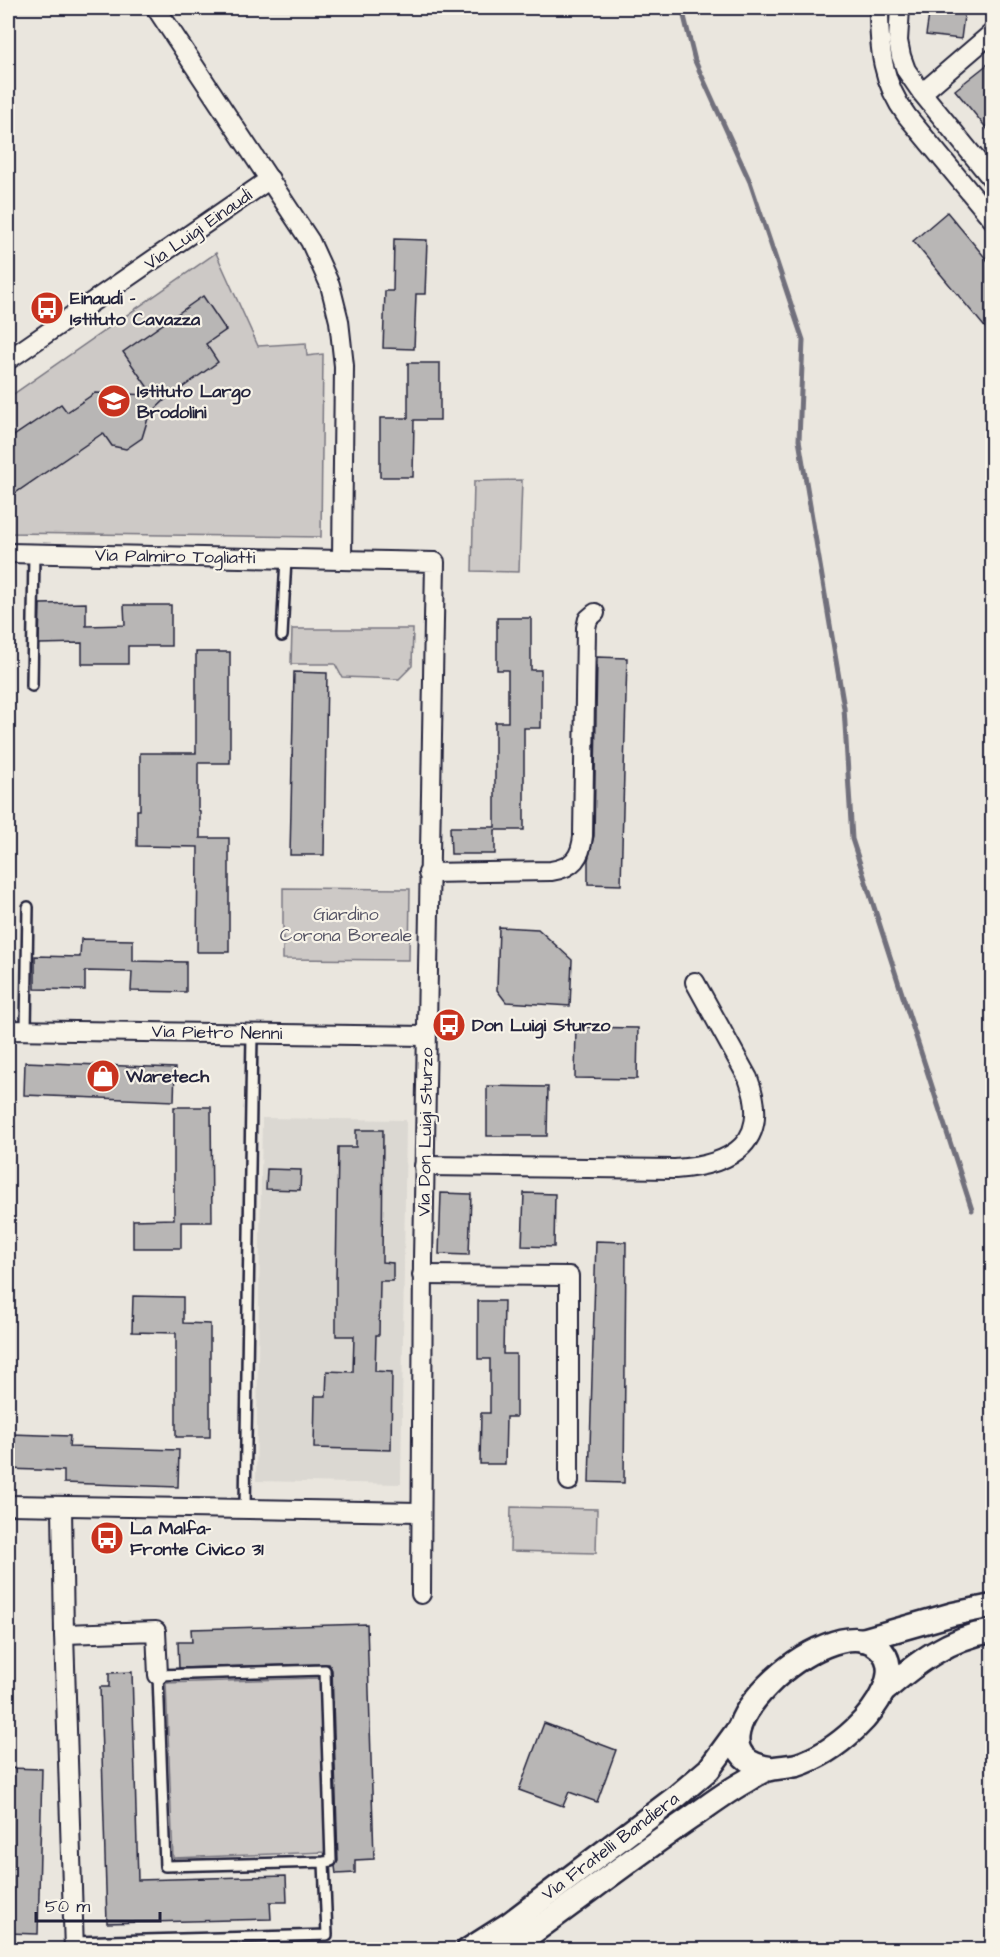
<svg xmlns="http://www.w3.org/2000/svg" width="1000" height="1957" font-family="'Architects Daughter',sans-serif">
	<rect width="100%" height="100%" fill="#eae6de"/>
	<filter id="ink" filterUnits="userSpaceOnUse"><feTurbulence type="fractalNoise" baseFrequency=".0167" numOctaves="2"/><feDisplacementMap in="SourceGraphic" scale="12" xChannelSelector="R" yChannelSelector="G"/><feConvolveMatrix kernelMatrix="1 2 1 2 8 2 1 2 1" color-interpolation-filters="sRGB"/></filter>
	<g filter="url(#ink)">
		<polygon fill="#dbd8d2" points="262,1118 406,1120 401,1484 256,1481"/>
		<g fill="#cdc9c6" stroke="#787680" stroke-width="1.5">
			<polygon points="216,253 258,346 306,343 307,356 323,354 321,537 8,533 8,398"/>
			<polygon points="522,480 519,572 472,571 474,481"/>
			<polygon points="292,629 413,629 412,666 399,679 342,677 335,664 291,664"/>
			<polygon points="283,888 410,889 409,960 283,959"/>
			<polygon points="511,1507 597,1509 596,1553 510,1551"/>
			<polygon points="320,1678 326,1852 173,1858 166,1683"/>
		</g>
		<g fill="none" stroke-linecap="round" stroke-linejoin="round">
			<polyline stroke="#716f7b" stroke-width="5" points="682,8 695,61 750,182 803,340 799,440 844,708 852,839 972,1210"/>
		</g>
		<g fill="#b8b6b5" stroke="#22223b" stroke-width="1.5">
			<polygon points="930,8 965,8 961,39 926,35"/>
			<polygon points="993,60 993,136 955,90"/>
			<polygon points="947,212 993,267 993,337 913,241"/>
			<polygon points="394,239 427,240 425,294 416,294 414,349 383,348 385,291 393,291"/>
			<polygon points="203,296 226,330 206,344 218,362 172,395 162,394 169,396 149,415 142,438 126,449 112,446 103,433 8,498 8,440 61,404 67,412 95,393 153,395 123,352"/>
			<polygon points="408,363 440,363 440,420 414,420 413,477 380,477 380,418 408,418"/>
			<polygon points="86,603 86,626 125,625 124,605 171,605 171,646 128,646 128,664 82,664 82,643 39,644 40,604"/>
			<polygon points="497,618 531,618 531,670 541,670 541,728 524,728 524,830 495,830 495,854 451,854 450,827 495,827 495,722 508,722 508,670 497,670"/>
			<polygon points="196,652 230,652 230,763 198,763 198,810 200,811 200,838 229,838 229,952 197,952 198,847 137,846 137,810 140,810 140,753 196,753"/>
			<polygon points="597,657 627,658 621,885 588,884 588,860 594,836"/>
			<polygon points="294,672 327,673 324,855 290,855"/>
			<polygon points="499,927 538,929 572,960 570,1006 506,1002 497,990"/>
			<polygon points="81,939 133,940 133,961 186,962 186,992 131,991 132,972 85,971 85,990 35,989 35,956 80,957"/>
			<polygon points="576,1027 638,1028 637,1079 575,1078"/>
			<polygon points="25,1062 175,1068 174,1101 24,1095"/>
			<polygon points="487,1086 548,1087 547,1136 487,1136"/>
			<polygon points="174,1107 211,1107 212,1222 181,1222 181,1248 133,1248 133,1220 174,1219"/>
			<polygon points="356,1130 383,1130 382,1262 393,1263 393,1281 380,1281 379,1335 376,1335 375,1371 392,1372 391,1450 314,1448 315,1396 326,1396 327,1371 353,1372 354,1336 336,1336 336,1280 338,1147 356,1147"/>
			<polygon points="267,1169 301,1170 300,1190 266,1189"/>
			<polygon points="441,1193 471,1194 469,1255 439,1254"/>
			<polygon points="524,1193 555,1194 554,1247 522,1246"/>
			<polygon points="596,1241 626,1242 624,1483 589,1482"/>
			<polygon points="133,1296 183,1297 183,1323 210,1324 210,1437 176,1437 176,1333 132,1332"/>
			<polygon points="478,1301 504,1301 503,1354 516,1354 516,1417 506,1417 505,1464 480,1464 481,1413 490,1413 490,1359 478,1359"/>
			<polygon points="11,1434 70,1436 69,1447 179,1450 178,1487 64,1483 64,1471 9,1469"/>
			<polygon points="367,1624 374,1859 355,1860 355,1873 336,1874 335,1866 338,1861 332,1670 329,1664 179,1668 178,1642 192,1642 191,1629"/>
			<polygon points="132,1672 138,1880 286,1876 287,1902 270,1902 271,1919 107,1923 100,1687 109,1687 109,1673"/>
			<polygon points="544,1723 616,1750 597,1802 569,1792 563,1806 519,1790"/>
			<polygon points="8,1768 42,1769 38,1934 8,1933"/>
		</g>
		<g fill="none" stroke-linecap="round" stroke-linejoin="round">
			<defs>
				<g id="service">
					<polyline points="282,636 286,558"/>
					<polyline points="32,686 34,553"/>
					<polyline points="26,1029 28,907"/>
					<polyline points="245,1509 252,1033"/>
					<polyline points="73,1942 327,1935 324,1862 165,1866 158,1675 325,1670 331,1861 324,1862"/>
				</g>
				<g id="minor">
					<polyline points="156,8 310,241 330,285 339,321 344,366 342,559"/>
					<path d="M 879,8 C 879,48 882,83 907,116 L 992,219"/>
					<polyline points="900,8 898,41 901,56 906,70 922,93 992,179"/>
					<polyline points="922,93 992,33"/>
					<polyline points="8,360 270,179"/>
					<polyline points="8,553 435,562 423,1260 421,1594"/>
					<path d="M 428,873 L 551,871 C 573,868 581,857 583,836 L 586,628 L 588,619 L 595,613"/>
					<polyline points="8,1030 426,1036"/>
					<path d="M 424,1166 L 675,1169 C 733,1165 772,1142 748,1078 L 695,982"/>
					<polyline points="422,1275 569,1276 569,1481"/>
					<polyline points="8,1505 420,1512"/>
					<polyline points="62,1508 64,1634 156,1631 158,1675"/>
					<polyline points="64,1634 74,1950"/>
				</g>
				<g id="tertiary">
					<polyline points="862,1640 953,1614 992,1606"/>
					<path d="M 883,1692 C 916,1663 949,1638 992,1631"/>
					<polyline points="468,1950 509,1924 676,1797 709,1769 739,1728"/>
					<path d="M 508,1950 C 569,1907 628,1861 689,1819 C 708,1806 726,1792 746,1781 C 753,1777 762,1770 770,1769 C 779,1767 788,1767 797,1765 C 819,1758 838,1745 855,1729 C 873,1712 906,1670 878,1647 C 827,1604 670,1753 770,1768"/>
				</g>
			</defs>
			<use href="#service" stroke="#22223b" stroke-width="14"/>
			<use href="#minor" stroke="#22223b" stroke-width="22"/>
			<use href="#tertiary" stroke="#22223b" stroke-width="27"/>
			<use href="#service" stroke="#f7f3e8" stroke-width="9"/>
			<use href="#minor" stroke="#f7f3e8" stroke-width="18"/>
			<use href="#tertiary" stroke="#f7f3e8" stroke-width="22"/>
		</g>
	</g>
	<defs>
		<symbol id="bus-disc" viewBox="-11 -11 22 22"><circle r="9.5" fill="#c8321e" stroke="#f7f3e8"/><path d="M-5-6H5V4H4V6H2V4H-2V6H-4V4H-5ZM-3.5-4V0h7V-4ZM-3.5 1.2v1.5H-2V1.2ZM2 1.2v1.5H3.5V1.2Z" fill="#fff"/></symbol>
		<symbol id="school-disc" viewBox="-11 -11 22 22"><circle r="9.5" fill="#c8321e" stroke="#f7f3e8"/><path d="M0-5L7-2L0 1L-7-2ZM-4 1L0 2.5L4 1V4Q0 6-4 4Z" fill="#fff"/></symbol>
		<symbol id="shop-disc" viewBox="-11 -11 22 22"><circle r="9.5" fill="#c8321e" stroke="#f7f3e8"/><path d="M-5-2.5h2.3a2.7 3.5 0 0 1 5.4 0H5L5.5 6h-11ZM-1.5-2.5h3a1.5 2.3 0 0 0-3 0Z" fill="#fff"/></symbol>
	</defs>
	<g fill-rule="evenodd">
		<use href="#bus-disc" x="28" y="289" width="38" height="38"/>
		<use href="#school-disc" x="95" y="382" width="38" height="38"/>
		<use href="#bus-disc" x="430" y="1006" width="38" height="38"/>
		<use href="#shop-disc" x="84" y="1057" width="38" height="38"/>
		<use href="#bus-disc" x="88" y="1519" width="38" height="38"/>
	</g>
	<g text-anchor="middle" stroke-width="4.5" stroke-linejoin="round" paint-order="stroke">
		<g font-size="18" fill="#22223b" stroke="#f7f3e8">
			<text transform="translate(198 229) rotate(-35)" y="6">Via Luigi Einaudi</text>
			<text transform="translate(175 556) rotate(1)" y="6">Via Palmiro Togliatti</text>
			<text transform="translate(217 1032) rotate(1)" y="6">Via Pietro Nenni</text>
			<text transform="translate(425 1132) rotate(-89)" y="6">Via Don Luigi Sturzo</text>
			<text transform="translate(610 1846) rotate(-37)" y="6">Via Fratelli Bandiera</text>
		</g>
		<g font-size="18" font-weight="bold" fill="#22223b" stroke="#f7f3e8" text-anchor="start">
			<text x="70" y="304">Einaudi -<tspan x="70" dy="21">Istituto Cavazza</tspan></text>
			<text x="137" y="397">Istituto Largo<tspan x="137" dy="21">Brodolini</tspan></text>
			<text x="472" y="1031">Don Luigi Sturzo</text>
			<text x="126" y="1082">Waretech</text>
			<text x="130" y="1534">La Malfa-<tspan x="130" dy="21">Fronte Civico 31</tspan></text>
		</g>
		<g font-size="18" fill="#555465" stroke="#f7f3e8">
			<text x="346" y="920">Giardino<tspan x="346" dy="21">Corona Boreale</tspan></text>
		</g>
	</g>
	<rect width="1000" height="1957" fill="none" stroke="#f7f3e8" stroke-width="30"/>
	<rect x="15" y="15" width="970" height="1927" fill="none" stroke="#22223b" stroke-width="2" filter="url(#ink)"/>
	<path d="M36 1912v9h124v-9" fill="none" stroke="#22223b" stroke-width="3"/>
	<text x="45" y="1912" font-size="18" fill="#22223b" stroke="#f7f3e8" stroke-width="4.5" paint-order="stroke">50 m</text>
</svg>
